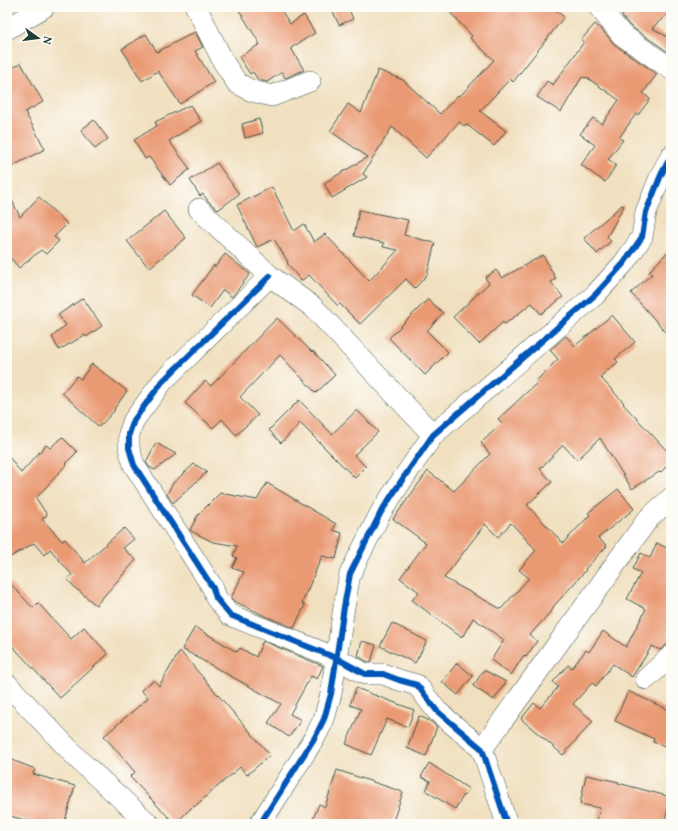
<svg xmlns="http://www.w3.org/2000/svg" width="678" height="831" font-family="Vollkorn,serif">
	<rect width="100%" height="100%" fill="#fdfcf7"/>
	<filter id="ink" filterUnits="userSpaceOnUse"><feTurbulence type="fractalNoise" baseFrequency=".025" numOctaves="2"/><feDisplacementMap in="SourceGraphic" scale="8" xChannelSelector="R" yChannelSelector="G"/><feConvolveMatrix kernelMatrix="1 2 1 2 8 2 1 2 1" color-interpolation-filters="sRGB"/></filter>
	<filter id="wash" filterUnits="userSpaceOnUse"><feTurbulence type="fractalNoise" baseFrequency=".012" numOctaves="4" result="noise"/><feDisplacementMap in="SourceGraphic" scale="16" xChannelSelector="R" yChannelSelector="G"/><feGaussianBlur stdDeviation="0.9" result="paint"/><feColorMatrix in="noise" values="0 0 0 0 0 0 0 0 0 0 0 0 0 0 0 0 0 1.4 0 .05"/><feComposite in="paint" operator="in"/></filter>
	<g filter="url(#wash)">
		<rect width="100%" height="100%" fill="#f1e0c0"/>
		<g id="blocks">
			<g fill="#ea9a73" fill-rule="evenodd">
				<polygon points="237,7 279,7 290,24 304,15 315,33 291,48 304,70 285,78 282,72 267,82 258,80 253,72 250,74 239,57 260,44"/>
				<polygon points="331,7 348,7 353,19 339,25"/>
				<polygon points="445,7 552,7 564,17 513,82 510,79 480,111 506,131 494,146 466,124 464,126 459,122 426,158 392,127 363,174 367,177 332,198 324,183 368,157 330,131 348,104 361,113 378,70 403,80 440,114 458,95 460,96 494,60 470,38 472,36"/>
				<polygon points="630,7 671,7 671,11 652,28 671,39 671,54 630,26 622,16"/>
				<polygon points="595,24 602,30 615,45 657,74 643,93 650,99 638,115 636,114 619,138 623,140 608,159 616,165 605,182 581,165 595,145 580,134 593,118 602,124 619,100 586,77 585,78 582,77 561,112 537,97 547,81 553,85 584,42 581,40"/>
				<polygon points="195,32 203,47 195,51 214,82 180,104 158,71 142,81 122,49 146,34 157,52"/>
				<polygon points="21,63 43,102 25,112 45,149 7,169 7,71"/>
				<polygon points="190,105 201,121 169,141 190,169 170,185 149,157 145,159 134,140 157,126 155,122"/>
				<polygon points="259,119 263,133 245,138 242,124"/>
				<polygon points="94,120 108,139 95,149 81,130"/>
				<polygon points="217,163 239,194 218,210 209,202 203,194 200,196 190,180"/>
				<polygon points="272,187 294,231 304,224 314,242 325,234 369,281 398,250 383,247 384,243 354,236 359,210 408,220 404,235 435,243 427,275 415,288 406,279 360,324 340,304 338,306 309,275 301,281 287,263 288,262 274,239 257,247 237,205"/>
				<polygon points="7,190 20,217 39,197 67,224 54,237 59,241 46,254 41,250 19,268 7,254"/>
				<polygon points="622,205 624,206 607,237 611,241 597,254 584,238"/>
				<polygon points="164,211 186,238 149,268 127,241"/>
				<polygon points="671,248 671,338 631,293 652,274 649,272"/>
				<polygon points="225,254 250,274 232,297 223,290 210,308 192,295 214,265 215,267"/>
				<polygon points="543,255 556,279 551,282 563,297 541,314 532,303 505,324 503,322 479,344 453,317 489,283 485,278 496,270 502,278"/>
				<polygon points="83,298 102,326 86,337 85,335 59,350 52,337 66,325 58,315"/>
				<polygon points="428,299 443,313 427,331 448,352 425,375 389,338"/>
				<path d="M 612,315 L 635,342 L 615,359 L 618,362 L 600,377 L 624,403 L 623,404 L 671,455 L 671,462 L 660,473 L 659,472 L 632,489 L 600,438 L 577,460 L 563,445 L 540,469 L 552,482 L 527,505 L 563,543 L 590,515 L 588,513 L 618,489 L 634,509 L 598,538 L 607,546 L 585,569 L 586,570 L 579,578 L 553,607 L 554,608 L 530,635 L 537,641 L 526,657 L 524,655 L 511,675 L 491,660 L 504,640 L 473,618 L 463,636 L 462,635 L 461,637 L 412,600 L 419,592 L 400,578 L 426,543 L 393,519 L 428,471 L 454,491 L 490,454 L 481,443 L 502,423 L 498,419 L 537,383 L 536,381 L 558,359 L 550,350 L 566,336 L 575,346 ZM 511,523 L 536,550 L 519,570 L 529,578 L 501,609 L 444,578 L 485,524 L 498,537 Z"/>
				<polygon points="277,318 312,352 313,351 335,375 316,393 280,355 240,397 258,415 236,435 222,419 213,428 185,403 205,381 211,386"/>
				<polygon points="92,364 127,391 114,409 115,410 99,427 62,393 77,376 81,379"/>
				<polygon points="299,400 332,434 357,410 378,432 354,455 366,467 355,478 300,423 281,443 269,430"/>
				<polygon points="62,437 77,452 66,463 67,464 36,498 47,515 42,519 62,541 65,539 85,563 124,528 134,539 123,548 136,560 96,605 78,590 77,590 67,579 72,575 50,549 44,555 34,543 7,559 7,454 21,473 46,445 50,448"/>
				<polygon points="156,443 176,454 155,470 149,467 146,462"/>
				<polygon points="194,464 207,472 173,503 167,494 173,483"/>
				<polygon points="267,483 336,524 333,530 342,533 336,559 322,556 302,603 305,605 294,628 265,616 234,601 231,598 244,572 232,568 237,558 233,556 237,546 213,542 191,531 190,530 198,515 220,493 257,500"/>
				<polygon points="657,543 671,550 671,644 668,644 660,650 652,646 632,677 613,664 596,686 592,683 573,704 593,721 563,755 521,719 534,703 540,708 558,687 553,682 568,665 572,668 586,650 589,652 603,631 626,647 646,609 627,599 641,573 633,569 641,553 650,558"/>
				<polygon points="7,580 33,608 38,603 71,639 84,627 108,654 60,698 7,640"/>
				<polygon points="392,623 427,641 415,663 380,646"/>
				<polygon points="195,627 237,652 240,648 256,657 263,641 323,666 317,679 311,676 290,714 301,720 289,737 268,723 281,704 182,649"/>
				<polygon points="362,641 376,645 371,662 368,662 358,656"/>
				<polygon points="180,651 270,755 247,775 240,767 194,807 193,806 175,824 130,777 135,772 104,736 148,698 141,690 154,680 159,686"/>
				<polygon points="457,663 473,676 458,695 442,682"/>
				<polygon points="484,670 506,682 494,700 473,686"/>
				<polygon points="356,688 414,710 408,727 387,719 371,755 346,744 361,709 350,705"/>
				<polygon points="628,691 671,711 671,748 653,742 654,739 615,721"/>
				<polygon points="419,716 430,721 437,727 426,756 407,748"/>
				<polygon points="7,758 35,769 33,774 75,786 64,824 39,824 7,815"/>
				<polygon points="429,763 469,789 465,796 464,795 455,809 426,791 430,781 421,777"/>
				<polygon points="337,770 403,792 392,824 311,824 319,804 325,807"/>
				<polygon points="586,775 619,782 618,783 671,797 664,824 596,824 600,808 580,804"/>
			</g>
		</g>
	</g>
	<g filter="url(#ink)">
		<use href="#blocks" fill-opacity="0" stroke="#3e5549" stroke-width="1"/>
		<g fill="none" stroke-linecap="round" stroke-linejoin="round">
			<defs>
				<g id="street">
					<polyline points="196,7 224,63 237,83 252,91 272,96 310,81"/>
					<polyline points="599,7 622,35 671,69"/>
					<polyline points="7,29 44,7"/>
					<polyline points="199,209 270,276 313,307 433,435"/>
					<polyline points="270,276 162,382 134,420 129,434 129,448 134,465 213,588 216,598 230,615 336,658 365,674 383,674 399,680 417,685 437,711 482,749 507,824"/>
					<polyline points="646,679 671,656"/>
					<polyline points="7,684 80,761 149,824"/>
					<polyline points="482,749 648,519 671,498"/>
					<polyline points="260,824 315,737 324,719 331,694 344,607 350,574 381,512 402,480 433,435 595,295 624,263 642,237 646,212 661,175 671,156"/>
				</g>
			</defs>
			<use href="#street" stroke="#3e5549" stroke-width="22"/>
			<use href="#street" stroke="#fff" stroke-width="21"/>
			<defs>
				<g id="cycleway">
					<polyline points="270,276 162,382 134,420 129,434 129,448 134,465 213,588 216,598 230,615 336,658 365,674 383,674 399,680 417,685 437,711 482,749 507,824"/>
					<polyline points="260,824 315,737 324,719 331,694 344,607 350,574 381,512 402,480 433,435 595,295 624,263 642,237 646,212 661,175 671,156"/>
				</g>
			</defs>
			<use href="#cycleway" stroke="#fdfcf7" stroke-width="8"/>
			<use href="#cycleway" stroke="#0057b8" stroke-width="6"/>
		</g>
	</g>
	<rect width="678" height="831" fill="none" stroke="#fdfcf7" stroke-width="24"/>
	<g transform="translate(38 38) rotate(104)" stroke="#fdfcf7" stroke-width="3" paint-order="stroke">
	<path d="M0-3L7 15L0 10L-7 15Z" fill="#1f3d34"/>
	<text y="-6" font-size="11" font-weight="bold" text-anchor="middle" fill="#1f3d34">N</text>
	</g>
</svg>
